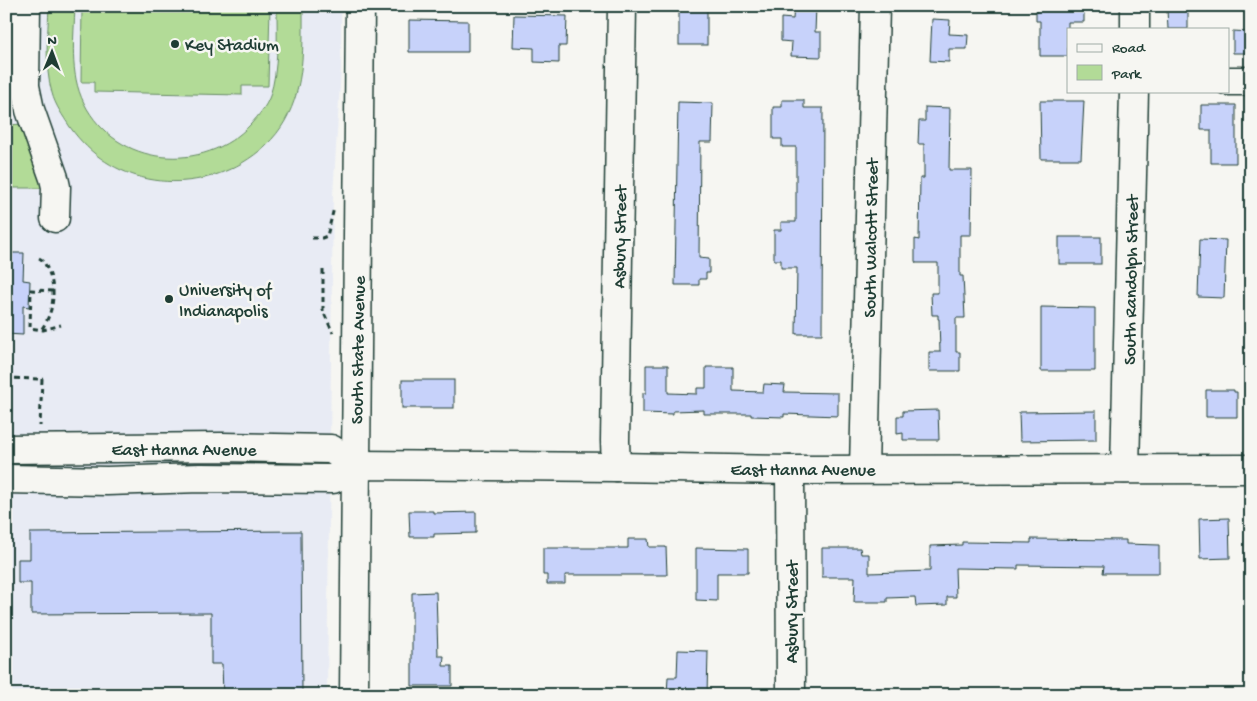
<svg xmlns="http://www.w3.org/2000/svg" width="1257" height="701" font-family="'Gochi Hand',sans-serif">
	<rect width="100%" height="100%" fill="#f6f6f2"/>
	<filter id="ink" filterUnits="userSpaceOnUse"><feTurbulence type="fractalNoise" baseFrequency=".02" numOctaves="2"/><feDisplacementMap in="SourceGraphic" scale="10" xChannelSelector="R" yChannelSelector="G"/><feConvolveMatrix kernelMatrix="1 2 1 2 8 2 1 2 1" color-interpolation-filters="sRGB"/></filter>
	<g filter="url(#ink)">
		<polygon fill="#e8ebf4" points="6,6 341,6 341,70 333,195 327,695 6,695"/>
		<g fill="#b2db97" stroke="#688c66">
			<path d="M 49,6 L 75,6 C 74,39 69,73 84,103 C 116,167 204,175 251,124 C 258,116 266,107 270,96 C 279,68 277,36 277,6 L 303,6 C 303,46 305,86 285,121 C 275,139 259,153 242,163 C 183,197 110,184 70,127 C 63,116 55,105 52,93 C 44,66 48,34 49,6 Z"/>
			<polygon points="82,6 270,6 268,86 242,86 242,95 94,92 94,82 81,82"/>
			<polygon points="25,124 46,188 6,188 6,125"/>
		</g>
		<g fill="#c7d2fa" stroke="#1f3d34">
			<rect x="679" y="6" width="28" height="39"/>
			<polygon points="794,6 816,6 815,32 821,32 821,57 791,56 792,42 781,41 781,18 793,19"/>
			<polygon points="1036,6 1084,6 1084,22 1068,22 1068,56 1040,56 1040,21 1036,21"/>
			<polygon points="1188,8 1188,29 1168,29 1167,9"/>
			<polygon points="514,15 567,16 566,46 559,46 559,63 534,62 534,48 513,47"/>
			<polygon points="932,19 950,20 949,34 968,35 967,49 949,49 949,62 930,61"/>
			<polygon points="409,20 468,21 468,52 409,52"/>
			<polygon points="1233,31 1251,32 1251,53 1233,53"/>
			<polygon points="782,100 804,100 804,108 823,108 822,334 796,334 797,268 781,268 781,260 774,260 774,230 781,230 781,222 796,222 796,147 782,147 782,139 773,139 773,107 782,107"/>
			<polygon points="1040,101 1084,101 1081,159 1041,159"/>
			<polygon points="678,102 713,103 712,142 700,142 699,258 709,259 709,273 706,273 706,279 699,279 699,285 675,285"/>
			<polygon points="1201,105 1236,105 1236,163 1211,163 1211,130 1201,130"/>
			<polygon points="925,107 950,108 949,170 972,170 971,235 960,235 960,276 963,276 965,318 956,318 956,352 960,352 960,371 929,371 929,352 940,352 939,319 938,319 938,315 932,315 931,293 938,293 938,263 916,263 915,261 915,239 919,240 920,178 924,178 924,144 918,144 919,121 925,121"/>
			<rect x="1059" y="237" width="42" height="27"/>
			<polygon points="1200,239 1226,240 1224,298 1198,297"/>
			<polygon points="6,253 24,253 23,280 30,281 29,307 23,306 23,335 6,334"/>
			<polygon points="1041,307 1095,308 1095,371 1041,371"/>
			<polygon points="646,365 668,365 668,393 697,394 697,388 706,388 706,367 733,367 733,391 763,392 764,384 785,385 784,392 838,393 838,416 784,414 784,417 751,416 751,414 704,414 704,410 673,411 673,414 643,413 643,393 646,393"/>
			<rect x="402" y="380" width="52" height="28"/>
			<polygon points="1206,390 1234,390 1234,392 1237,392 1237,417 1206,417"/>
			<polygon points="938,410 939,440 903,440 903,433 897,434 897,416 903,416 903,411"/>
			<polygon points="1096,411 1096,440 1020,441 1019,412"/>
			<polygon points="409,511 433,511 433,513 476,512 476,533 434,534 434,537 410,537"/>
			<polygon points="1229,518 1230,558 1200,559 1199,519"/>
			<polygon points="301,531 302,695 223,695 222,664 211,664 211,613 31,614 31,583 18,583 18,559 30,559 30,533"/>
			<polygon points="628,539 648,539 649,547 666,547 667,575 565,575 565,584 547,584 547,575 543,575 543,548 628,548"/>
			<polygon points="1031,539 1126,540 1126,544 1159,545 1159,573 1103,573 1104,566 1018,565 1018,569 955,568 956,597 947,597 947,605 916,606 915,597 887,598 887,602 854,602 855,577 822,577 822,548 860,548 861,554 869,554 869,573 930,571 930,546 962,545 962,542 1031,543"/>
			<polygon points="696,548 748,549 748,573 717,573 717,601 696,600"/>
			<polygon points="436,592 438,656 444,656 443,666 452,666 452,686 412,686 412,593"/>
			<polygon points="678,650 708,651 707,695 667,695 668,677 677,677"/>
		</g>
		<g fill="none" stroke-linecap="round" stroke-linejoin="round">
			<defs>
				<g id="minor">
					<polyline points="26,6 25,86 30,110 54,178 56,187 55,218"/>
					<polyline points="1135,29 1135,6"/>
					<polyline points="1228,81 1251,81"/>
					<polyline points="616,467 615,441 622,6"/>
					<polyline points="864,469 875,6"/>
					<polyline points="1125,469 1134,91"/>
					<polyline points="790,470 791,695"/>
					<polyline points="354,695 360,6"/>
				</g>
				<g id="major">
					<polyline points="6,449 222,447 331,449 356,465"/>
					<polyline points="6,479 107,481 200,478 333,479 356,465 616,467 790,470 1251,469"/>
				</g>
			</defs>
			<use href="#minor" stroke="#1f3d34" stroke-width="31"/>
			<use href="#major" stroke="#1f3d34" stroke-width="31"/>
			<g stroke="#1f3d34" stroke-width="3" stroke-dasharray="5 4" stroke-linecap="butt">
				<polyline points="312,238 322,238 327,236 334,208"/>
				<path d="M 39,258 C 43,260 44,262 46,266 C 57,286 55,311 41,330"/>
				<polyline points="323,270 323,311 333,333"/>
				<polyline points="53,291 31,290 30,328 43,330 61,325"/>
				<polyline points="6,378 42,379 40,426"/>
			</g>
			<use href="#minor" stroke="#f6f6f2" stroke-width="28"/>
			<use href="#major" stroke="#f6f6f2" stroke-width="28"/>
		</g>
	</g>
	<g fill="#1f3d34" stroke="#f6f6f2" stroke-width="2">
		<circle cx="175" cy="44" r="5"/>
		<circle cx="169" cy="299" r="5"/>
	</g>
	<g text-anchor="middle" stroke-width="5" stroke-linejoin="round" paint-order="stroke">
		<g font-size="18" fill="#1f3d34" stroke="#f6f6f2" text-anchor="start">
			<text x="185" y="50">Key Stadium</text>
			<text x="179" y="295">University of<tspan x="179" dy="21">Indianapolis</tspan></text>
		</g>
		<g font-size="18" fill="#1f3d34" stroke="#f6f6f2">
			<text transform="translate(619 237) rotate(-89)" y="6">Asbury Street</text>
			<text transform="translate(870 238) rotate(-89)" y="6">South Walcott Street</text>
			<text transform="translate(1130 280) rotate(-89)" y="6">South Randolph Street</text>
			<text transform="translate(357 350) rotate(-89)" y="6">South State Avenue</text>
			<text x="184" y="455">East Hanna Avenue</text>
			<text x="803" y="475">East Hanna Avenue</text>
			<text transform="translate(791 612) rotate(-90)" y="6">Asbury Street</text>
		</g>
	</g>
	<rect width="1257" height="701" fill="none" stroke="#f6f6f2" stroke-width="25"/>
	<rect x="12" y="12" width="1232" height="676" fill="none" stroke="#1f3d34" stroke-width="2" filter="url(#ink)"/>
	<rect x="1067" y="28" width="162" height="65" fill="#f6f6f2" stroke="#a0aca6"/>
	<rect x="1077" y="44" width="25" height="8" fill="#f6f6f2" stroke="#a0aca6"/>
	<text x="1112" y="52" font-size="15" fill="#1f3d34">Road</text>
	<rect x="1077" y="65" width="25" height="15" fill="#b2db97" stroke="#a0aca6"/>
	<text x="1112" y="78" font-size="15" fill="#1f3d34">Park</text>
	<g transform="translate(52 52) rotate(1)" stroke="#f6f6f2" stroke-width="4" paint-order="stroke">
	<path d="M0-4L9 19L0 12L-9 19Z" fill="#1f3d34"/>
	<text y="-8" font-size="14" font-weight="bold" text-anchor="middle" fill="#1f3d34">N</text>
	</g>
</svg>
